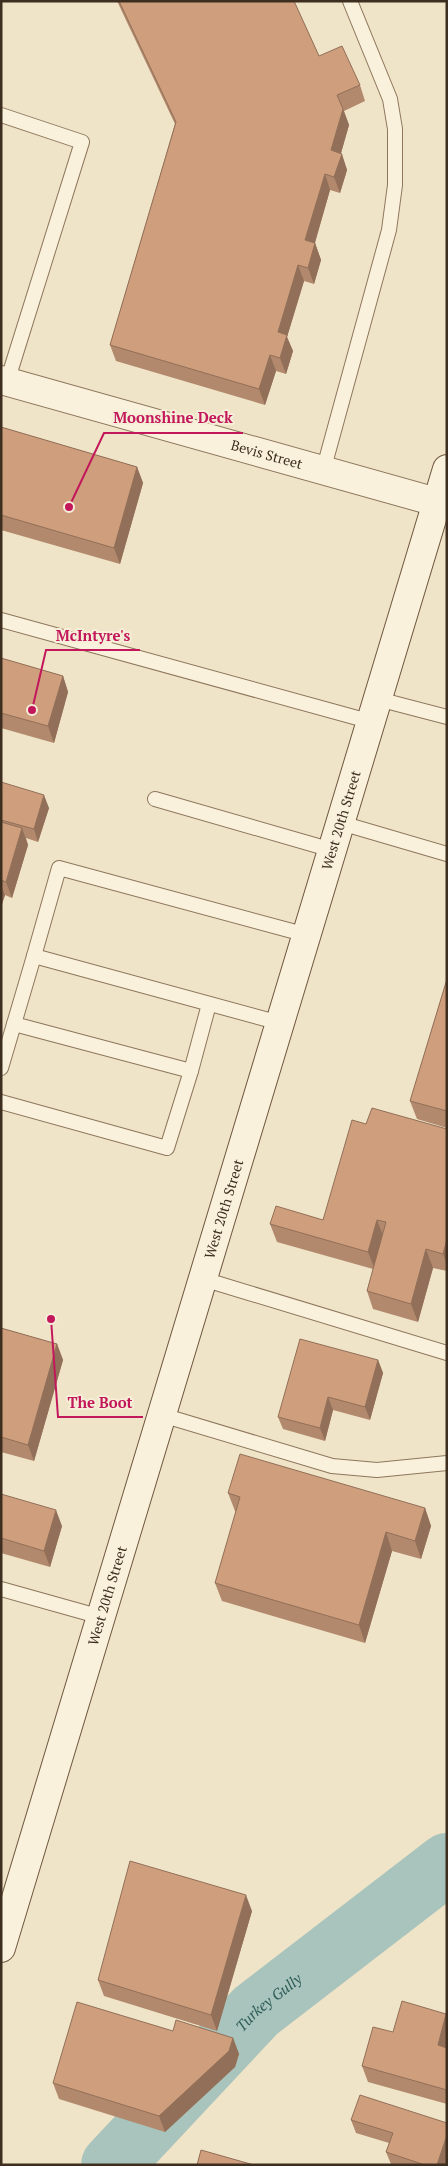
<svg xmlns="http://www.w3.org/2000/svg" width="448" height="2166" font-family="'PT Serif',serif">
	<rect width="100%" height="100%" fill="#f0e4c8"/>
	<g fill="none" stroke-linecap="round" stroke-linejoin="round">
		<path stroke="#a9c4bc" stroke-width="62" id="s1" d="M 112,2165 L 256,2011 L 447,1864"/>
		<defs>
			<g id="service">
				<polyline points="1,115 82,142 7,382"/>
				<polyline points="323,471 389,230 395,185 395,129 390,99 350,1"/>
				<polyline points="1,620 372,722"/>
				<polyline points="378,699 447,717"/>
				<polyline points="155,799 332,850"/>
				<polyline points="341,823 447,854"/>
				<polyline points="34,956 14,1024 191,1071 209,1004"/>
				<polyline points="280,1023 34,956 59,868 307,935"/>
				<polyline points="1,1068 14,1024"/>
				<polyline points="1,1102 167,1148 191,1071"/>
				<polyline points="203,1279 447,1353"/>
				<polyline points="162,1415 332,1466 377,1470 447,1463"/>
				<polyline points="1,1589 101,1617"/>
			</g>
			<g id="minor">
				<path id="s2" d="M 1,380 L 447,505"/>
			</g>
			<g id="secondary">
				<path id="s3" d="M 1,1948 L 447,469"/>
			</g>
		</defs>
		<use href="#service" stroke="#8d765c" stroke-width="16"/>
		<use href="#minor" stroke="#8d765c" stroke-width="30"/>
		<use href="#secondary" stroke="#6f573f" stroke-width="30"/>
		<use href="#service" stroke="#faf1dc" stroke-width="14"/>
		<use href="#minor" stroke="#faf1dc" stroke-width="28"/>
		<use href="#secondary" stroke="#faf1dc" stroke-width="28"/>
	</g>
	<g fill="#b2896c">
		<polygon points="117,1 294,1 319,56 360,85 365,101 344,111 349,125 341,153 347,170 340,193 330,190 315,243 321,260 314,284 304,281 287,337 293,351 286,374 276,371 265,405 116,361 110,345 175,124"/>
		<polygon points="1,427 137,467 143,483 120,564 1,530"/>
		<polygon points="1,658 63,676 68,692 54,743 1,728"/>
		<polygon points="1,782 49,808 38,842 26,838 28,845 12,898 5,895 1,907"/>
		<polygon points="447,979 447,1128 417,1119 410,1101"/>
		<polygon points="366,1124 447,1129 447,1271 433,1268 418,1322 373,1309 367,1291 373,1269 277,1242 270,1224 323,1220"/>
		<polygon points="1,1328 57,1344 63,1360 34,1461 1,1452"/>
		<polygon points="378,1360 383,1373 370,1420 333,1410 325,1441 283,1429 278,1417"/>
		<polygon points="228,1493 425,1508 431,1526 421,1559 392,1551 365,1643 222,1601 215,1583 236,1512 235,1511"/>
		<polygon points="1,1494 62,1526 50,1567 1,1553"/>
		<polygon points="252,1911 217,2031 104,1996 98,1980"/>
		<polygon points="447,2015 447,2104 368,2082 362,2066 393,2032"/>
		<polygon points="173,2031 233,2038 239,2054 235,2067 165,2132 59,2099 53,2083"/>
		<polygon points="351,2120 447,2123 447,2162 446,2165 391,2164 386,2152 389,2143 356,2133"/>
	</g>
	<g fill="#916f58">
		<polygon points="343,109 349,125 337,167 331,150"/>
		<polygon points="342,154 347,170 340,193 334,177"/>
		<polygon points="325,174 330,190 311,256 305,240"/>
		<polygon points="315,243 321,260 314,284 308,268"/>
		<polygon points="298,265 304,281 287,337 293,351 286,374 280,358 278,332"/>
		<polygon points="270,355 276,371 265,405 259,389"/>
		<polygon points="137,467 143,483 120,564 114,548"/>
		<polygon points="63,676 68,692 54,743 48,726"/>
		<polygon points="44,795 49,808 38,842 34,829"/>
		<polygon points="22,828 28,845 12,898 6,882"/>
		<polygon points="1,886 5,895 1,907"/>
		<polygon points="377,1220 384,1238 375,1270 368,1252"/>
		<polygon points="447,1239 447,1265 443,1254"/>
		<polygon points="426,1249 433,1268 418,1322 411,1304"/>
		<polygon points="57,1344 63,1360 34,1461 28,1445"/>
		<polygon points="378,1360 383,1373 370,1420 365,1407"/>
		<polygon points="328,1397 333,1410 325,1441 320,1428"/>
		<polygon points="425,1508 431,1526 421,1559 415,1541"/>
		<polygon points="56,1510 62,1526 50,1567 44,1551"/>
		<polygon points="386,1532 392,1551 365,1643 359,1625"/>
		<polygon points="246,1895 252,1911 217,2031 211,2015"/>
		<polygon points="446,2014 447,2015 447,2051 438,2045"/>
		<polygon points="233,2038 239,2054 235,2067 165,2132 159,2116"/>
		<polygon points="447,2135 447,2162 446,2165 437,2165"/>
	</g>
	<g fill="#cf9f7d" stroke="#916f58">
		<polygon points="119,1 294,1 319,56 342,46 360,85 337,95 343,109 331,150 342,154 334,177 325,174 305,240 315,243 308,268 298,265 278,332 287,335 280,358 270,355 259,389 110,345 176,122"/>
		<polygon points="1,427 137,467 114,548 1,515"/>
		<polygon points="1,658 63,676 48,726 1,713"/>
		<polygon points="1,782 44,795 34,829 1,820"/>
		<polygon points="1,822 22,828 6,882 1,880"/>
		<polygon points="447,979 447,1111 410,1101"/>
		<polygon points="372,1108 447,1129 447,1239 443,1254 426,1249 411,1304 367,1291 386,1222 377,1220 368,1252 270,1224 276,1206 323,1220 352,1120 366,1124"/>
		<polygon points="1,1328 57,1344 28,1445 1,1437"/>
		<polygon points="300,1339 378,1360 365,1407 328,1397 320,1428 278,1417"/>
		<polygon points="240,1454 425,1508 415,1541 386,1532 359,1625 215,1583 240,1497 228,1493"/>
		<polygon points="1,1494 56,1510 44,1551 1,1538"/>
		<polygon points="130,1861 246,1895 211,2015 98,1980"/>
		<polygon points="402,2001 446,2014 438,2045 447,2048 447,2090 362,2066 373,2027 393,2032"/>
		<polygon points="77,2002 173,2031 176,2020 233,2038 229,2051 159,2116 53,2083"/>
		<polygon points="360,2095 447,2123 447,2135 437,2165 425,2165 386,2152 393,2133 351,2120"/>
		<polygon points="201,2150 254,2165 197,2165"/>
	</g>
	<g text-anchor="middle" stroke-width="4" stroke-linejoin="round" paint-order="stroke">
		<g font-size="14" fill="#3d2e20" stroke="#f7eed8">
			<text dy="5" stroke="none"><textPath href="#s2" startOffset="276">Bevis Street</textPath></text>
			<text dy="5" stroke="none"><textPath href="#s3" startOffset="1178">West 20th Street</textPath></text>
			<text dy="5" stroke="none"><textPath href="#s3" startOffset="772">West 20th Street</textPath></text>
			<text dy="5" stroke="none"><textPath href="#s3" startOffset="368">West 20th Street</textPath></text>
		</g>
		<g font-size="15" font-style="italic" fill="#2f5d5a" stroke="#f7eed8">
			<text dy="5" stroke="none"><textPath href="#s1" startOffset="226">Turkey Gully</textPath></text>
		</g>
	</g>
	<path fill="none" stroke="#c2185b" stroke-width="2" d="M69 507L104 433H243M32 710L46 650H140M51 1319L58 1417H143"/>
	<g fill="#c2185b" stroke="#f7eed8" stroke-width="2">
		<circle cx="69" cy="507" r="5"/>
		<circle cx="32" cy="710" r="5"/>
		<circle cx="51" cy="1319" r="5"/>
	</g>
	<g font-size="15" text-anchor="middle" font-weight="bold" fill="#c2185b" stroke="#f7eed8" stroke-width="4" stroke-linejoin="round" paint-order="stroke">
		<text x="173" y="423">Moonshine Deck</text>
		<text x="93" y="641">McIntyre's</text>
		<text x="100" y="1408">The Boot</text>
	</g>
	<rect width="448" height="2166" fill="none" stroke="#3d2e20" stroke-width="5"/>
</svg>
